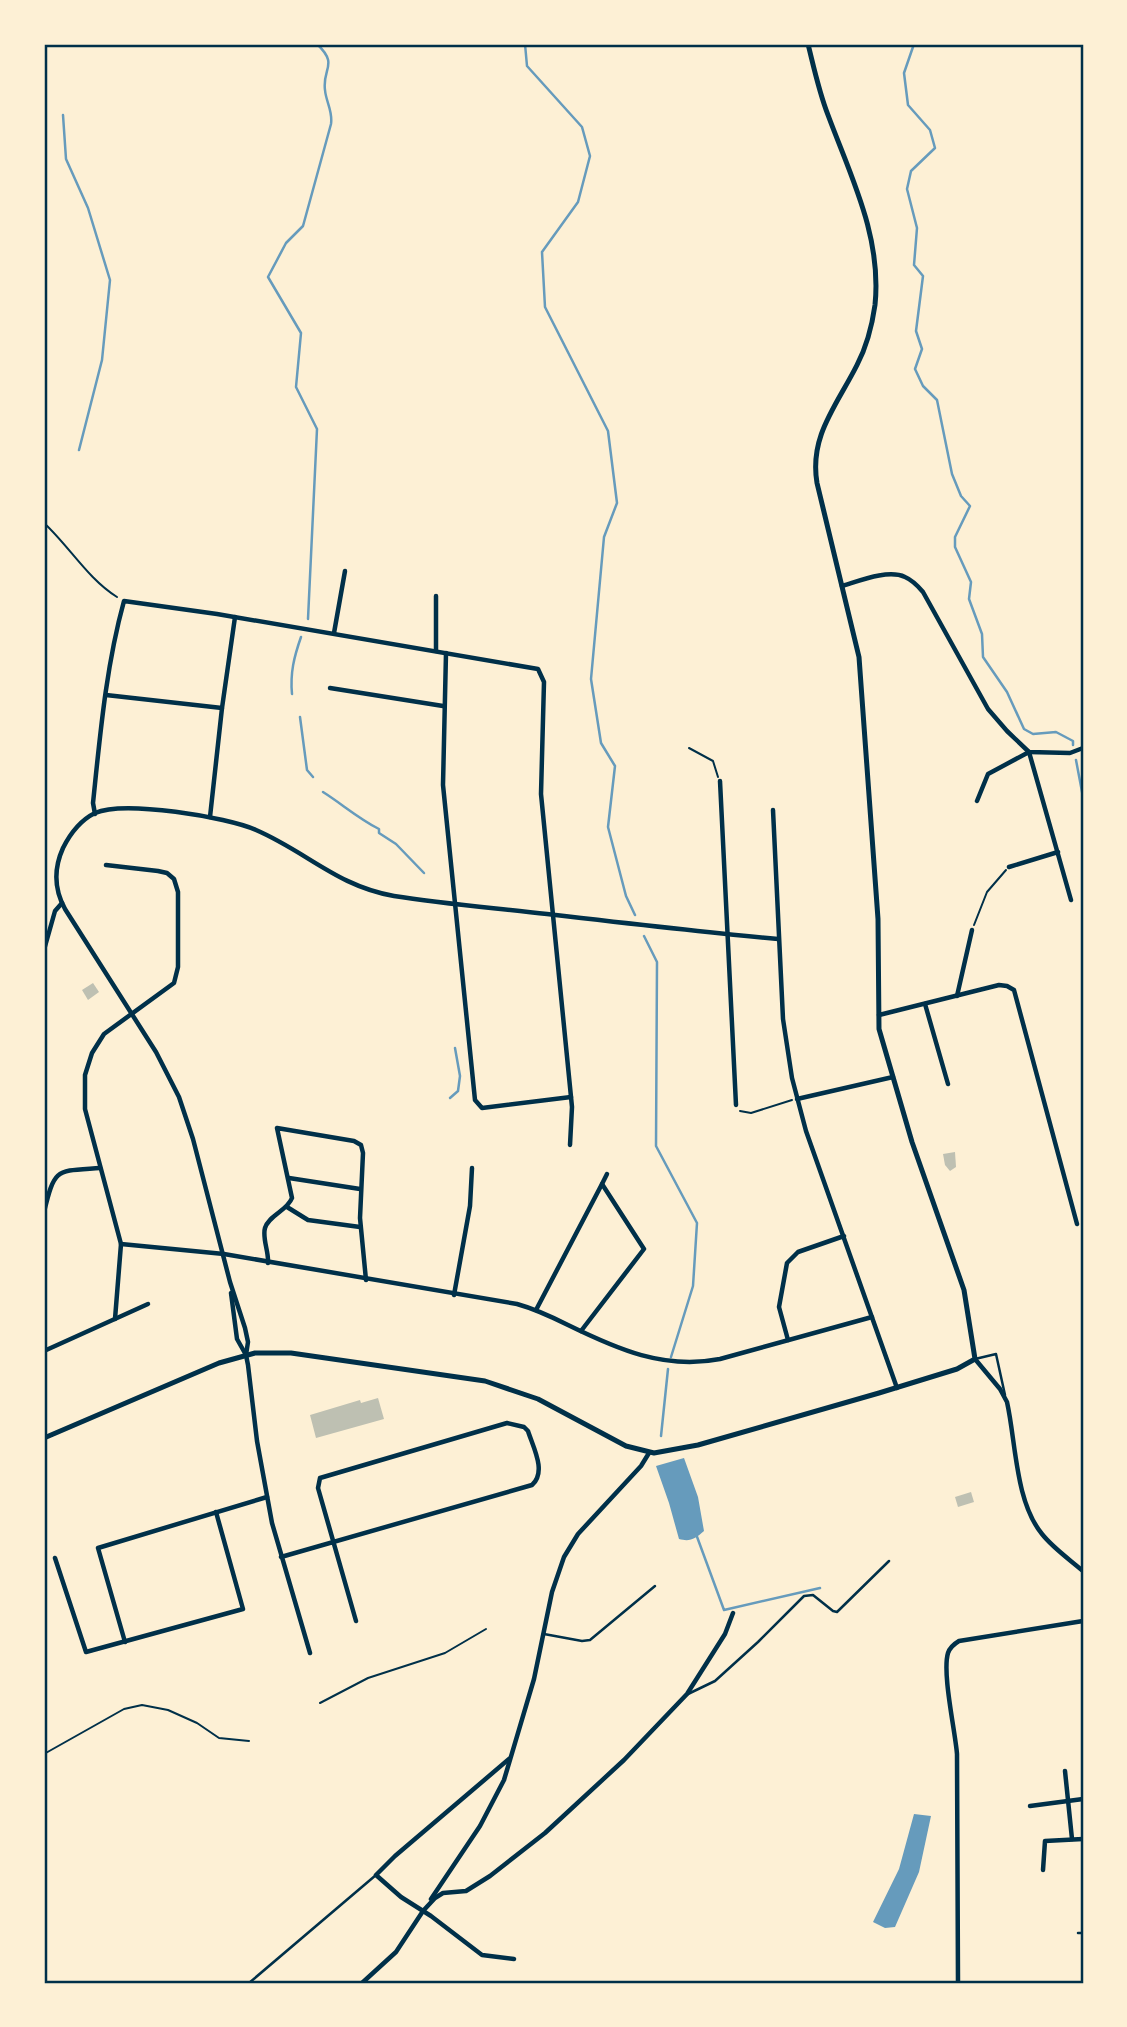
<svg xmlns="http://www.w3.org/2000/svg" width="1127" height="2027" font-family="Manrope,sans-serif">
	<rect width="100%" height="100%" fill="#fdf0d5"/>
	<g fill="#669bbc">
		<path d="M 684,1458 L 698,1497 L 704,1531 C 695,1539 690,1542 679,1539 L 669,1503 L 656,1466 Z"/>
		<polygon points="914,1814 931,1816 919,1872 895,1927 885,1928 873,1922 899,1869"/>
	</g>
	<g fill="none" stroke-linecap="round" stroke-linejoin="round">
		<g stroke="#669bbc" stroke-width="2.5">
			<polyline points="525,44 527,66 582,127 590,156 578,202 542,252 545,307 608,431 617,503 604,537 591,679 601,743 615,766 608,827 626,896 635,915"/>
			<polyline points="914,44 904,73 908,105 930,130 935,148 911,171 907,189 917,228 914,265 923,276 916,331 922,349 915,369 923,386 937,400 952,474 961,496 970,506 955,537 955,547 971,582 969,599 982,634 983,657 1007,692 1024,729 1033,734 1056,732 1073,741 1073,745"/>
			<polyline points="63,115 66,159 88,208 110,280 102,360 79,450"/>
			<path d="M 308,619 L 317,429 L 296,387 L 301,333 L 268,277 L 286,243 L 303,226 L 331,124 C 333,111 326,102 325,90 C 322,68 339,65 317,44"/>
			<path d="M 292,694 C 290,673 294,657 301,637"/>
			<polyline points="300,717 307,770 313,777"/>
			<polyline points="1076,760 1083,797"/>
			<path d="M 323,792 C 342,804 359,819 379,829 L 379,833 L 396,844 L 424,873"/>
			<polyline points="644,936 657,962 656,1146 697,1223 693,1286 671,1357"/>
			<polyline points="450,1098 458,1091 460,1076 455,1048"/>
			<polyline points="661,1436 668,1369"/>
			<polyline points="696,1534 724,1610 820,1588"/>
		</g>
	</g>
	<g fill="#bec0b2">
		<polygon points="93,983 99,992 88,1000 82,990"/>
		<polygon points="955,1152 956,1167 950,1171 945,1165 943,1154"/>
		<polygon points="378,1398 384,1419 316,1438 310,1415 360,1400 361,1403"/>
		<polygon points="971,1492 974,1502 958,1507 955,1497"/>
	</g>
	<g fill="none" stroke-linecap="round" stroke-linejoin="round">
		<g stroke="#003049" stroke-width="2">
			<path d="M 44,523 C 69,546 88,579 117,597"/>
			<polyline points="689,748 713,761 718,777"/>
			<polyline points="974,925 987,892 1006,870"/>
			<polyline points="740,1111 751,1113 792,1100"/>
			<polyline points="320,1703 368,1678 445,1653 486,1629"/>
			<polyline points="44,1754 124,1709 142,1705 168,1710 197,1723 219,1738 249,1741"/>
		</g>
		<g stroke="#003049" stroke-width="2.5">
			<polyline points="975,1359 996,1354 1005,1395"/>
			<polyline points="544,1634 582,1641 590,1640 655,1586"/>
			<polyline points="688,1694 715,1681 758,1642 804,1596 813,1595 833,1611 837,1612 889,1561"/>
			<polyline points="1078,1933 1083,1933"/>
			<polyline points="249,1983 376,1875"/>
		</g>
		<g stroke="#003049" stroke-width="4.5">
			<path d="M 842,586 C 859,581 888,569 905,577 C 912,580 918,586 923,592 L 988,709 L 1007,731 L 1029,752 L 1070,753 L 1083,748"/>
			<polyline points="334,633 345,571"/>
			<polyline points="436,651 436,596"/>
			<polyline points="446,653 443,785 475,1100 482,1108 571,1097"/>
			<polyline points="330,688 443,706"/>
			<polyline points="106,695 222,708"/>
			<polyline points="720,781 736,1105"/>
			<polyline points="977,801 988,774 1029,752 1071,900"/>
			<polyline points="773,810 783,1019 792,1078 806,1131 897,1388"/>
			<path d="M 95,814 L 93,803 C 100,736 106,666 124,601 L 217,614 L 538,669 L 544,682 L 541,794 L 572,1107 L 570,1145"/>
			<polyline points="210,817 222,708 235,617"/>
			<polyline points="106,865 158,871 167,873 174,879 178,892 178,967 174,983 104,1034 92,1053 85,1075 85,1109 121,1244 115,1319"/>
			<polyline points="1009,867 1058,852"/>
			<polyline points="44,950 55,911 62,903"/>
			<polyline points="957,996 972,930"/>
			<polyline points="925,1004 948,1084"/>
			<polyline points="879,1015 999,985 1007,986 1014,990 1077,1224"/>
			<polyline points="797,1099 893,1077"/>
			<polyline points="289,1178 360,1189"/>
			<polyline points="602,1184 607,1174"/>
			<polyline points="287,1207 308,1220 360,1227"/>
			<path d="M 44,1212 C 55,1167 56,1171 100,1168"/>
			<path d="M 121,1244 L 224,1254 L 517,1304 C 535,1309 552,1317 568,1325 C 617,1349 664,1370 720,1359 L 872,1317"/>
			<path d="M 268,1263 C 269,1252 262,1238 265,1228 C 269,1215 287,1211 292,1198 L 277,1128 L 354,1141 L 361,1145 L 363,1153 L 360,1218 L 366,1280"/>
			<polyline points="231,1293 237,1339 246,1355 248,1365 257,1441 272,1523 310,1653"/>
			<polyline points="454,1295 470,1206 472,1168"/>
			<polyline points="536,1310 602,1184 644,1249 581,1331"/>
			<polyline points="788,1340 779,1307 787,1263 798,1252 844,1236"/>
			<polyline points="44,1351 148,1304"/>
			<path d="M 246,1355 L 248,1342 L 245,1328 L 230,1282 L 193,1139 L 179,1097 L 156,1052 L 65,909 C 54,889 54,868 63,848 C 70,834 81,820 95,813 C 124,800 227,817 256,830 C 307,852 337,886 394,896 C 444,904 496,908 547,914 C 624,923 701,932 778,939"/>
			<path d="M 975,1359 L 1000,1389 L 1007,1402 C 1016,1442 1015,1501 1042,1534 C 1053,1548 1069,1559 1083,1571"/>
			<path d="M 281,1557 L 532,1485 C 547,1472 533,1447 528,1431 L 524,1427 L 507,1423 L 320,1478 L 318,1488 L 356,1621"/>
			<polyline points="55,1558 86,1652 243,1609 216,1512"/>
			<polyline points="125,1642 98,1548 267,1497"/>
			<polyline points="509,1759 395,1856 376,1875 401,1897 431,1916 482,1955 514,1959"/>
			<polyline points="1065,1771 1072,1839"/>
			<polyline points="1030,1806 1083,1799"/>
			<polyline points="1043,1870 1045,1841 1083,1839"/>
			<polyline points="431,1899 480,1826 504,1780 534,1679 552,1592 564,1557 578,1534 641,1466 649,1453"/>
			<polyline points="362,1983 396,1952 423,1911 435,1898 443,1893 466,1891 490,1876 545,1833 624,1760 687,1694 725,1634 733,1613"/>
			<path d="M 958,1983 L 957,1754 C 955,1730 942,1673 948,1653 C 950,1647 954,1644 959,1641 L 1083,1621"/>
		</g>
		<path stroke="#003049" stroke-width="5" d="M 44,1438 L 219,1363 L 255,1353 L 291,1353 L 485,1381 L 538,1399 L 626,1446 L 654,1453 L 698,1445 L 879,1393 L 957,1369 L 975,1359 L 964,1290 L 912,1142 L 879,1029 L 878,919 L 859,657 L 817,483 C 809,436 837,405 857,365 C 867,346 872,326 875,305 C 882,237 851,177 828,115 C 819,92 814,68 808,44"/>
	</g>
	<rect width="1127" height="2027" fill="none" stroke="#fdf0d5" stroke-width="91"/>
	<rect x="46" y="46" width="1036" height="1936" fill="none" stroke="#003049" stroke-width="2.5"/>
</svg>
